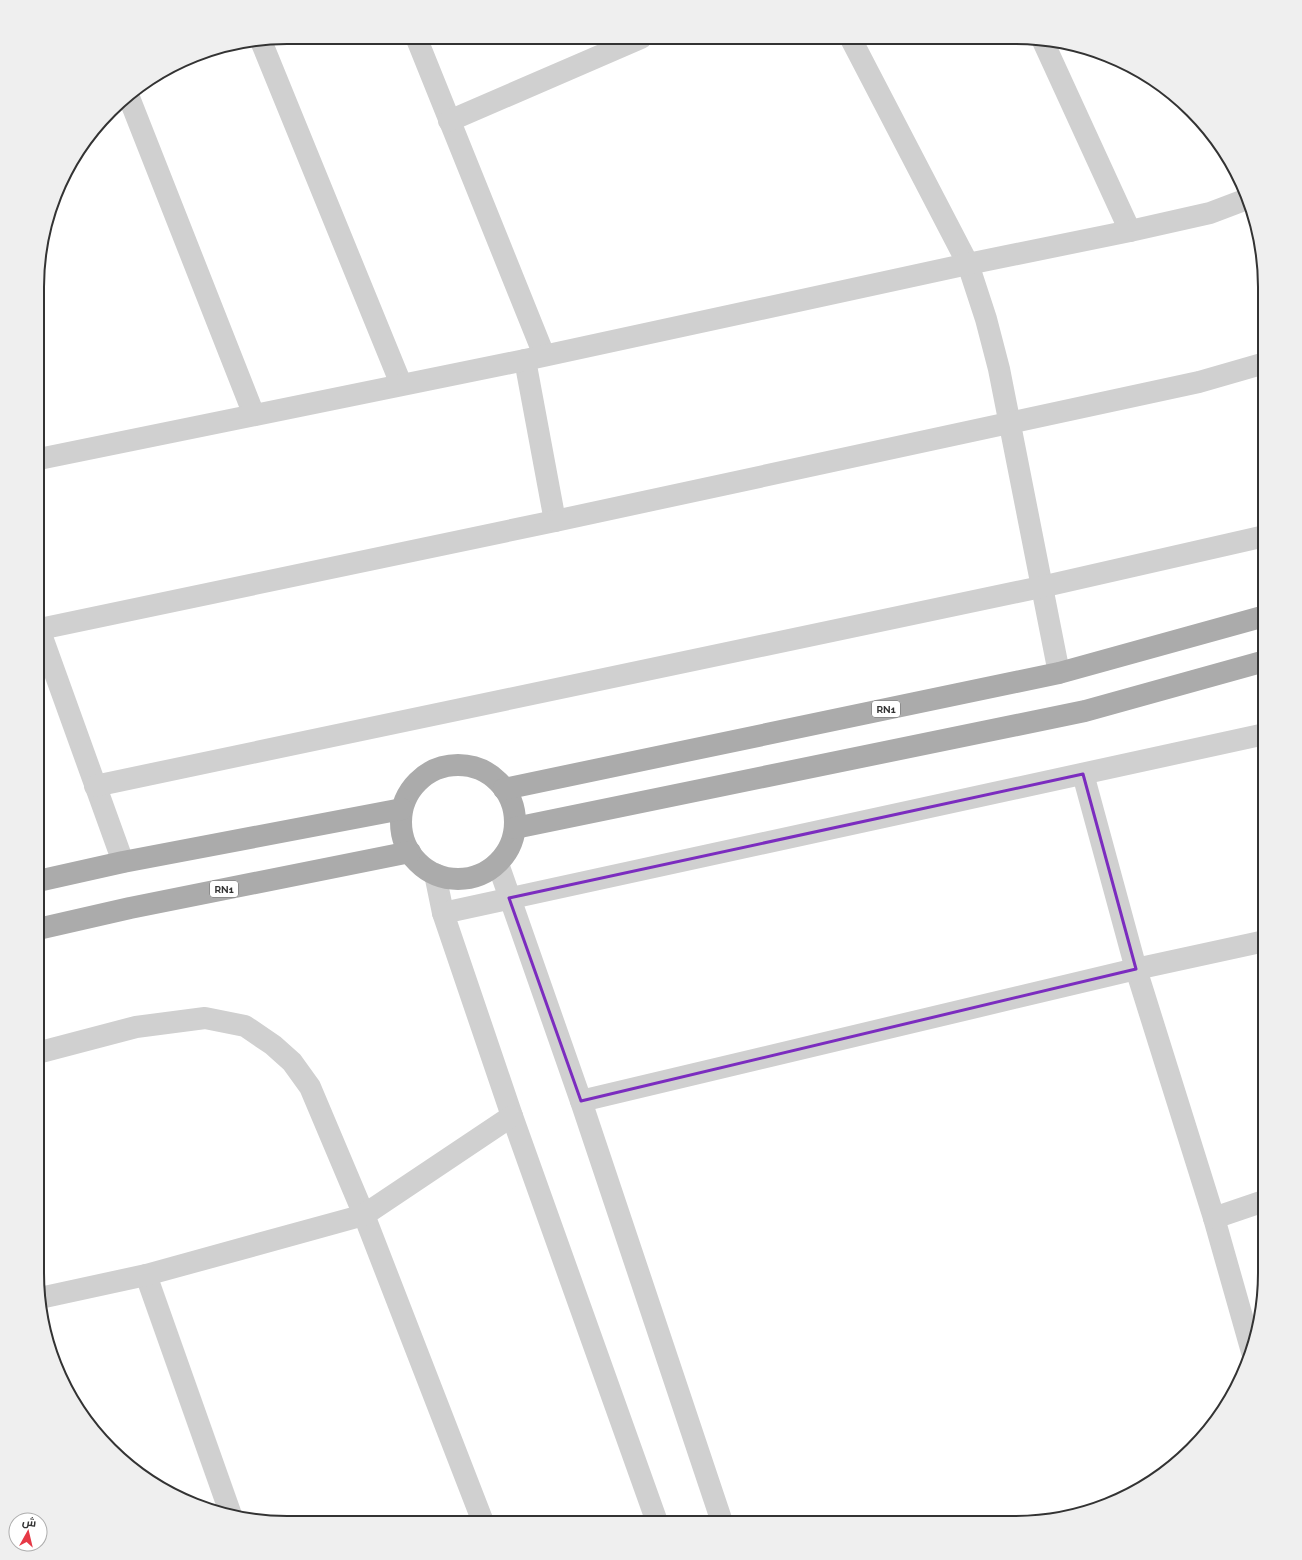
<svg xmlns="http://www.w3.org/2000/svg" width="1302" height="1560" font-family="Raleway,Cairo,sans-serif">
	<rect width="100%" height="100%" fill="#fff"/>
	<g fill="none" stroke-linecap="round" stroke-linejoin="round">
		<g stroke="#d0d0d0" stroke-width="22">
			<polyline points="416,37 544,355"/>
			<polyline points="851,39 968,264 986,319 999,369 1059,673"/>
			<polyline points="1042,39 1130,231"/>
			<polyline points="261,41 401,384"/>
			<polyline points="128,95 254,415"/>
			<polyline points="449,121 641,38"/>
			<polyline points="525,360 555,521"/>
			<polyline points="39,459 525,360 968,264 1130,231 1210,213 1247,199"/>
			<polyline points="38,626 123,862"/>
			<polyline points="40,629 555,521 1199,382 1265,363"/>
			<polyline points="1083,774 1136,969 1214,1218 1252,1352"/>
			<polyline points="95,786 1041,587 1265,536"/>
			<polyline points="498,864 581,1101 722,1522"/>
			<polyline points="435,874 443,913 512,1116 657,1522"/>
			<polyline points="443,913 1265,734"/>
			<polyline points="37,1053 136,1027 205,1018 245,1026 273,1045 292,1062 310,1087 364,1215 483,1522"/>
			<polyline points="581,1101 1136,969 1265,941"/>
			<polyline points="1214,1218 1264,1201"/>
			<polyline points="146,1275 231,1515"/>
			<polyline points="40,1298 146,1275 364,1215 512,1116"/>
		</g>
		<g stroke="#ababab" stroke-width="22">
			<circle cx="458" cy="822" r="57"/>
			<polyline points="504,789 1059,673 1265,616"/>
			<polyline points="515,828 1085,711 1265,661"/>
			<polyline points="38,881 123,862 402,809"/>
			<polyline points="38,929 130,908 410,852"/>
		</g>
	</g>
	<path fill="none" stroke="#7b2cbf" stroke-width="3" stroke-linejoin="round" d="M 1083,774 L 1136,969 L 581,1101 L 509,898 Z"/>
	<g text-anchor="middle" stroke-width="4" stroke-linejoin="round" paint-order="stroke">
		<g fill="#fff" stroke="#707070" stroke-width="1">
			<rect x="872" y="701" width="28" height="16" rx="3"/>
			<rect x="210" y="881" width="28" height="16" rx="3"/>
		</g>
		<g font-size="10" font-weight="bold" fill="#333">
			<text x="886" y="713">RN1</text>
			<text x="224" y="893">RN1</text>
		</g>
	</g>
	<path d="M0 0H1302V1560H0ZM287 44H1015A243 243 0 0 1 1258 287V1273A243 243 0 0 1 1015 1516H287A243 243 0 0 1 44 1273V287A243 243 0 0 1 287 44Z" fill="#efefef" fill-rule="evenodd"/>
	<path fill="none" stroke="#333" stroke-width="2" d="M287 44H1015A243 243 0 0 1 1258 287V1273A243 243 0 0 1 1015 1516H287A243 243 0 0 1 44 1273V287A243 243 0 0 1 287 44Z"/>
	<g transform="translate(28 1532) rotate(8)"><circle r="19" fill="#ffffff" stroke="#adadad"/>
	<path d="M0-3L7 15L0 10L-7 15Z" fill="#e63946"/>
	<text y="-6" font-size="11" font-weight="bold" text-anchor="middle" fill="#333333">ش</text>
	</g>
</svg>
